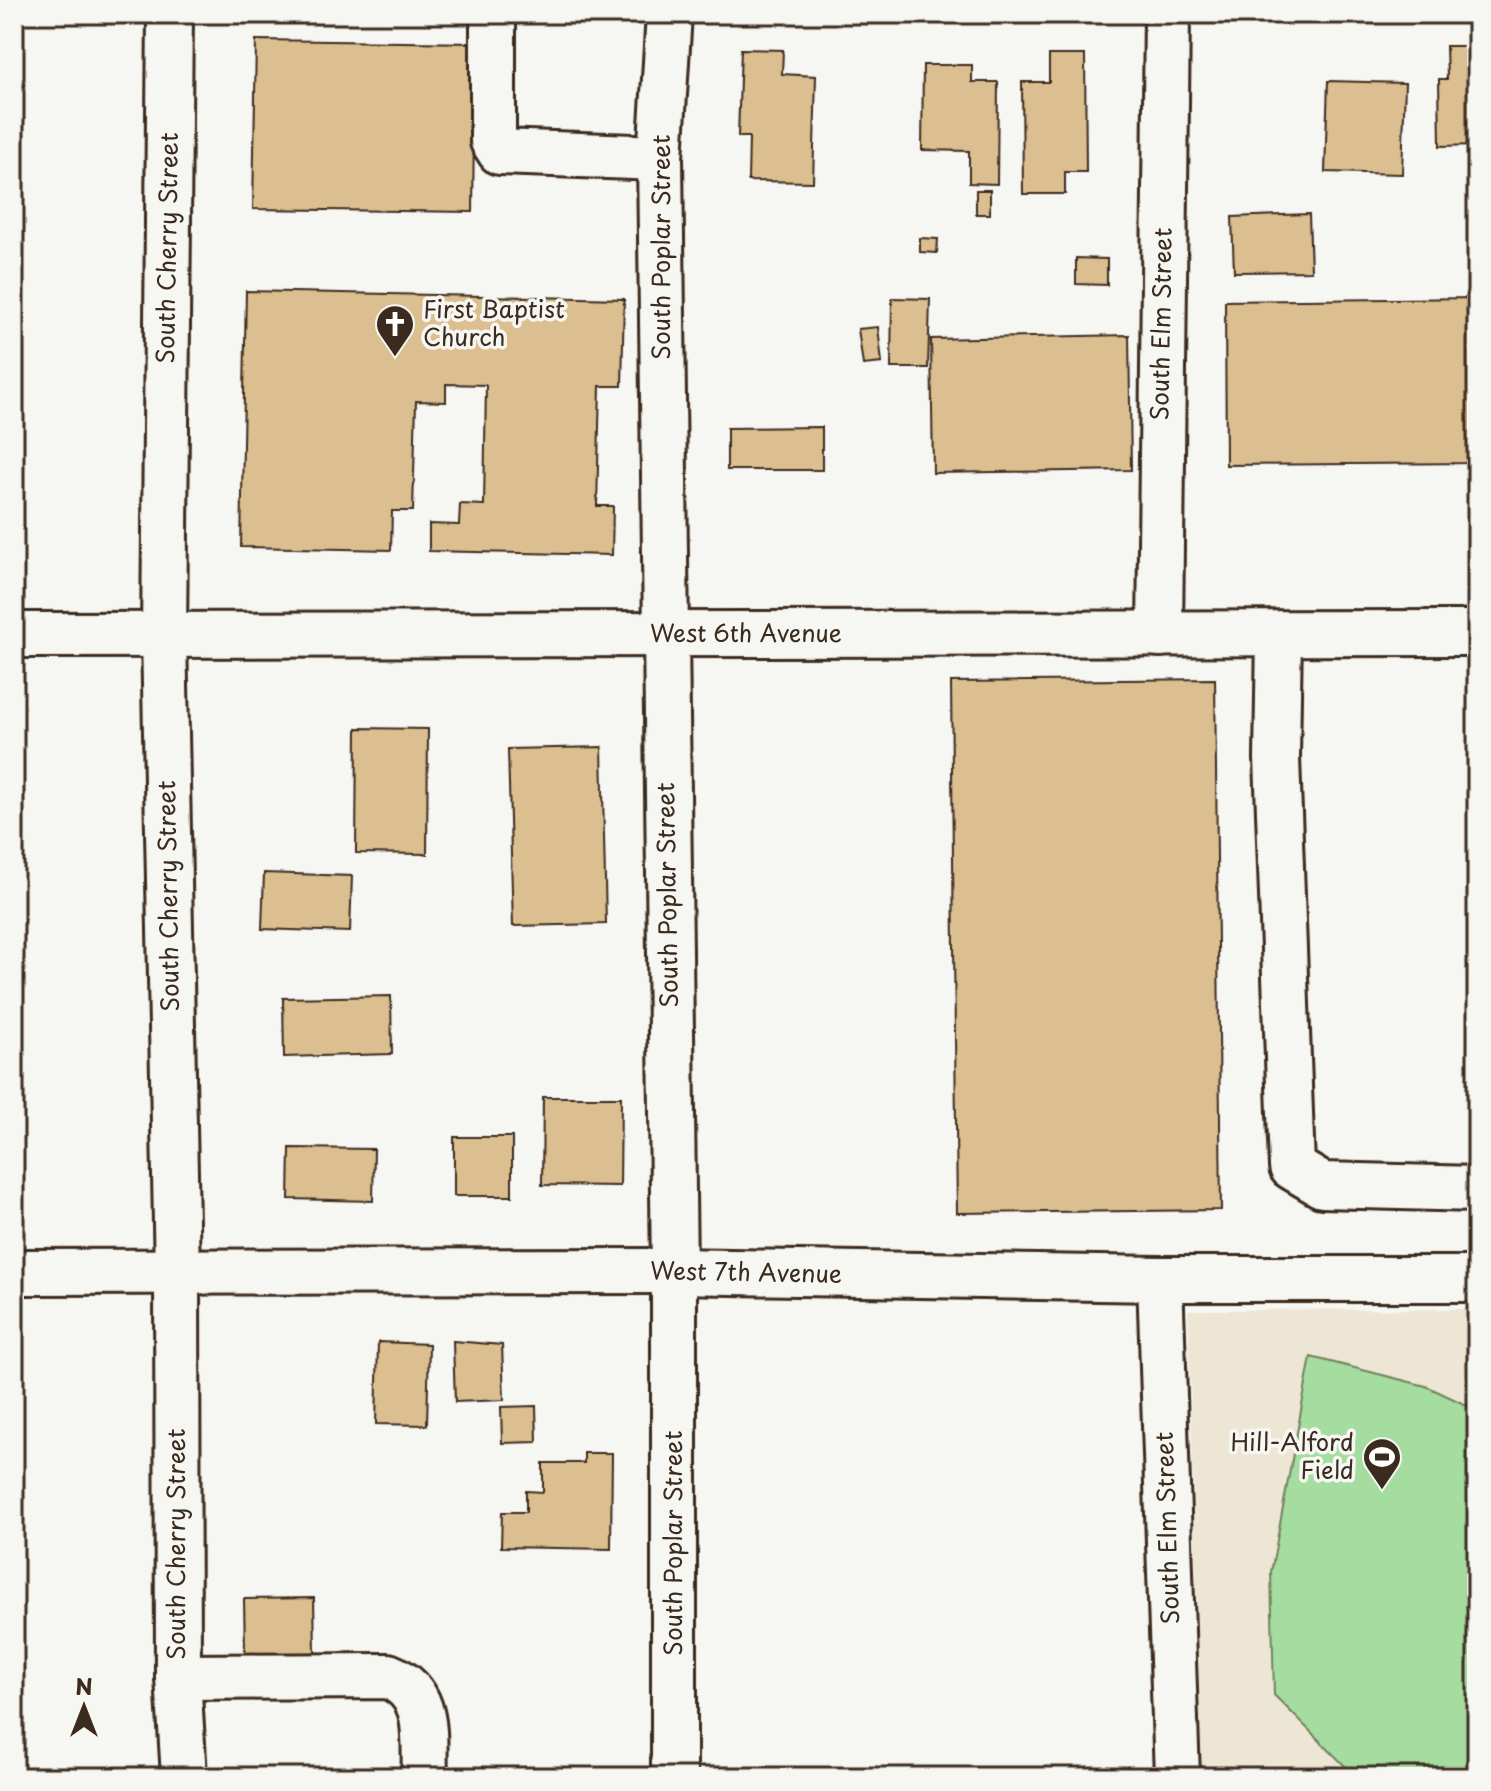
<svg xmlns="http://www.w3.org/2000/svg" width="1491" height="1791" font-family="'Playpen Sans',sans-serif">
	<rect width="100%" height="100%" fill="#f6f6f2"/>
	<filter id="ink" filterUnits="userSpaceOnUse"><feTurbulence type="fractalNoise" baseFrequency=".0125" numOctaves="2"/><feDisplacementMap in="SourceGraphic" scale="16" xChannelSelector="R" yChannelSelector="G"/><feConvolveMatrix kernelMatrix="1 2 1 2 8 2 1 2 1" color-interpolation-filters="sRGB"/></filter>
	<g filter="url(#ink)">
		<polygon fill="#eee6d5" points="1477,1309 1477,1777 1202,1777 1188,1310"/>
		<polygon fill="#a5dc9f" stroke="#70835e" stroke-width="2" points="1311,1357 1426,1386 1477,1410 1477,1766 1407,1777 1356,1777 1274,1695 1271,1572"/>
		<g fill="#dcbf90" stroke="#3b2a1e" stroke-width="2">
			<polygon points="256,40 475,43 473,212 253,209"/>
			<polygon points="1446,46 1477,46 1477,145 1440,146 1439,79 1447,79"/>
			<polygon points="741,49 783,50 782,74 816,76 813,182 748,181 749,137 738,137"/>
			<polygon points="1049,55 1085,55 1086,172 1065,172 1065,194 1023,194 1022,82 1049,82"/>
			<polygon points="923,65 972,65 972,82 998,82 997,184 969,183 969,151 922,150"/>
			<polygon points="1328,81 1405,83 1402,174 1325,172"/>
			<rect x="976" y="190" width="14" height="24"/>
			<polygon points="1309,214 1311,271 1234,272 1232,217"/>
			<polygon points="920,238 938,239 937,253 920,252"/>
			<polygon points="1076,258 1107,259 1107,285 1076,284"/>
			<polygon points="246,291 624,299 622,386 600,386 597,506 613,506 612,555 429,551 429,524 459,525 460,504 484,505 486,385 446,384 446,402 416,401 413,511 392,511 391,550 241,547"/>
			<polygon points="892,298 930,299 928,368 891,368"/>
			<polygon points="1477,298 1477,463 1226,465 1225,301"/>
			<polygon points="878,327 882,363 863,365 858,329"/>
			<polygon points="1129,335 1131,470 933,473 931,339"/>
			<polygon points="822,427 822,470 727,470 727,428"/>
			<polygon points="1215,679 1221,1210 957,1213 951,682"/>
			<polygon points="357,728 428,729 427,854 356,853"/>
			<polygon points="602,747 606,924 513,926 508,749"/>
			<polygon points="264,873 352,876 350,932 262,929"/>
			<polygon points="391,996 392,1054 284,1057 283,998"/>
			<polygon points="543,1097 621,1097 620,1186 542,1185"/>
			<rect x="454" y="1137" width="58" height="59"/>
			<polygon points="290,1148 374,1149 373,1201 289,1199"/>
			<polygon points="453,1341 502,1345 504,1400 455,1402"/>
			<polygon points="378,1342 429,1344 427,1425 376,1424"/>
			<polygon points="536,1406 537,1442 502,1443 501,1407"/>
			<polygon points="584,1453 612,1453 611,1549 501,1547 502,1512 526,1512 526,1491 543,1492 543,1463 584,1463"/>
			<polygon points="314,1598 315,1653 245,1653 244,1599"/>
			<rect x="249" y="1773" width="76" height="4"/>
		</g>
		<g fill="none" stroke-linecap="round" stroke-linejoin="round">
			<defs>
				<g id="minor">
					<polyline points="493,14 493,141 500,152 660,158"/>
					<polyline points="669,14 660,158 674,1271 674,1777"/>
					<polyline points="1160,634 1167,14"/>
					<polyline points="1279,634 1277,758 1292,1167 1322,1185 1477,1189"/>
					<polyline points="14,1272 674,1271 1160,1279 1477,1279"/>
					<polyline points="1160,1279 1177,1777"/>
					<path d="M 178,1677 L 388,1676 C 432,1693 423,1737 425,1777"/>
				</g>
				<g id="major">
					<polyline points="170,14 164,635 177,1272 178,1677 184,1777"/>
					<polyline points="14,635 1477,633"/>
				</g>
			</defs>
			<use href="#minor" stroke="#3b2a1e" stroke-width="50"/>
			<use href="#major" stroke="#3b2a1e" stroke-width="50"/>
			<use href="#minor" stroke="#f6f6f2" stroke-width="44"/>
			<use href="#major" stroke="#f6f6f2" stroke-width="44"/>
		</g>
	</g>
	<defs>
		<symbol id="church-pin" viewBox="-11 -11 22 30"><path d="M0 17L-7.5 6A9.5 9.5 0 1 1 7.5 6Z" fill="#3b2a1e" stroke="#f6f6f2"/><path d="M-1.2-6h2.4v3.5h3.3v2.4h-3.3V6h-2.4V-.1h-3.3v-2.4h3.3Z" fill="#fff"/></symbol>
		<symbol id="stadium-pin" viewBox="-11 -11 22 30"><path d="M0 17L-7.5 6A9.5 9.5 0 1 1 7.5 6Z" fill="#3b2a1e" stroke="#f6f6f2"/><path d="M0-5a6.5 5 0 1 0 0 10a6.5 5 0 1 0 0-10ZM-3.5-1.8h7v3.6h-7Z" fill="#fff"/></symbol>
	</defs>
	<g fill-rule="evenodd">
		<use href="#church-pin" x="373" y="302" width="44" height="60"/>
		<use href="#stadium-pin" x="1360" y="1435" width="44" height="60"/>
	</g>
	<g text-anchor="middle" stroke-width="7" stroke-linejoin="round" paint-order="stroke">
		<g font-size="24" fill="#3b2a1e" stroke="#f6f6f2">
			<text transform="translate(662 247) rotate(-90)" y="8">South Poplar Street</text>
			<text transform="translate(168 248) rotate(-89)" y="8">South Cherry Street</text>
			<text transform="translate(1162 324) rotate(-89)" y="8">South Elm Street</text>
			<text x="746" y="642">West 6th Avenue</text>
			<text transform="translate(668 895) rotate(-91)" y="8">South Poplar Street</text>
			<text transform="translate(169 896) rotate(-91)" y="8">South Cherry Street</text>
			<text transform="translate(746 1273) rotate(1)" y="8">West 7th Avenue</text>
			<text transform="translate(1168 1528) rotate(-92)" y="8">South Elm Street</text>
			<text transform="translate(674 1543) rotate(-90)" y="8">South Poplar Street</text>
			<text transform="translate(177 1544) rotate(-90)" y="8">South Cherry Street</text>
		</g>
		<g font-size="24" fill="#3b2a1e" stroke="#f6f6f2" text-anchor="start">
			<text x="423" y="318">First Baptist<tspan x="423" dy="28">Church</tspan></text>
			<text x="1354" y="1451" text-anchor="end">Hill-Alford<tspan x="1354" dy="28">Field</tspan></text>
		</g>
	</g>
	<rect width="1491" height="1791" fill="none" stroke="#f6f6f2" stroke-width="48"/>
	<rect x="24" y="24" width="1443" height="1743" fill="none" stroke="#3b2a1e" stroke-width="3" filter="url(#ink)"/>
	<g transform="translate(84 1707)" stroke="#f6f6f2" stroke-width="6" paint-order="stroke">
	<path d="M0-6L14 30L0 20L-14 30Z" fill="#3b2a1e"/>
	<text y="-12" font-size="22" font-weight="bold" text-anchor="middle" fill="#3b2a1e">N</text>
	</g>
</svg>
